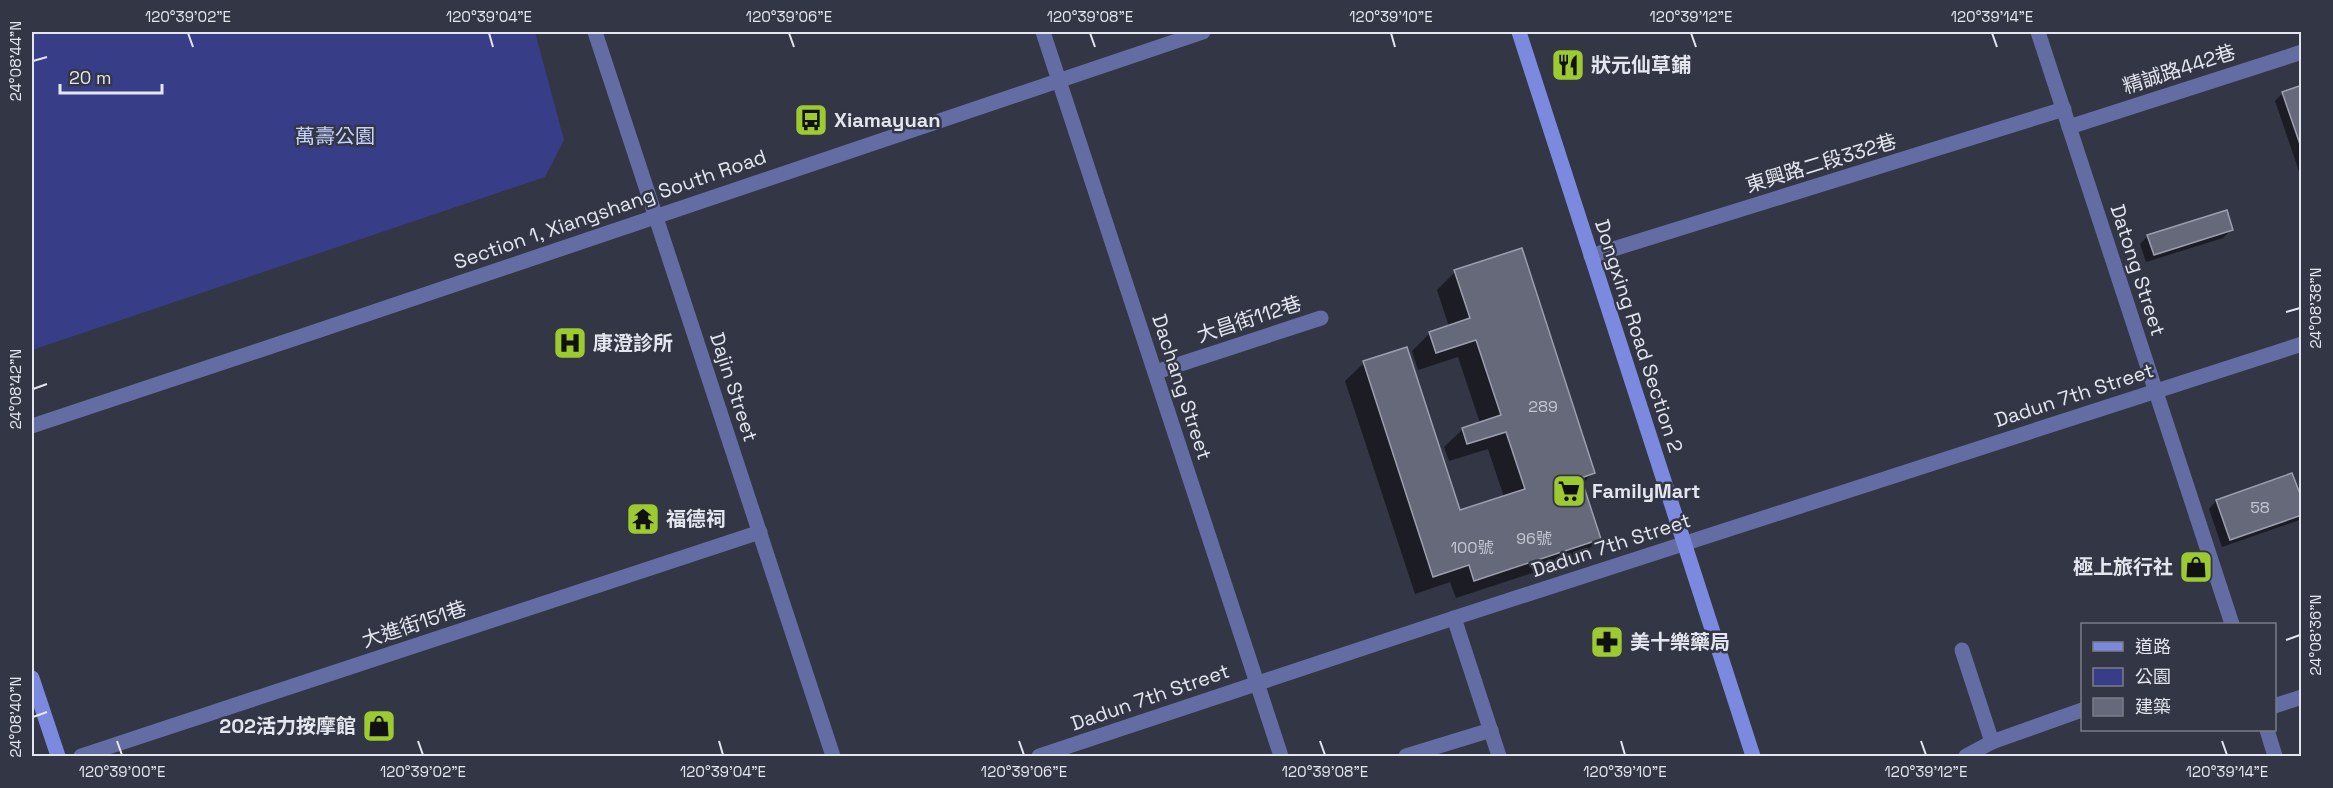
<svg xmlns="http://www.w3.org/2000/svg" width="2333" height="788" font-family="'Space Grotesk','Noto Sans TC',sans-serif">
	<rect width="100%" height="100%" fill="#333644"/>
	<polygon fill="#373e87" points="32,32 535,32 564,140 545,177 32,350"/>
	<g fill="#0007">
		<polygon points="2302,86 2302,180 2275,101 2283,93"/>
		<polygon points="2231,230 2223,238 2146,262 2140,244 2148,236"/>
		<polygon points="1455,272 1594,472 1581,485 1599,539 1581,557 1456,598 1450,582 1415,594 1345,381 1364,363 1459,512 1504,497 1488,449 1449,461 1444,447 1463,429 1480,423 1458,357 1418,370 1412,351 1430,333 1449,327 1437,290"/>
		<polygon points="2216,501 2302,503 2302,517 2297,521 2222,547 2209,509"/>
	</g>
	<g fill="#666979" stroke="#9b9fb0" stroke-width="1.5">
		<polygon points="2302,85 2302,150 2282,92"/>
		<polygon points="2227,210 2233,230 2154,255 2147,235"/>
		<polygon points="1522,248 1595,473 1581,478 1601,539 1474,581 1469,565 1433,577 1363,361 1407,347 1460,510 1525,489 1506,432 1467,444 1462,428 1501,415 1476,340 1436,353 1429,332 1470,318 1454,270"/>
		<polygon points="2292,473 2302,499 2302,515 2230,540 2216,500"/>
	</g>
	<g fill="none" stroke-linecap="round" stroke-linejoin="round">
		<g stroke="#636da3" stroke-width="15">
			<polyline points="2069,127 2302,52"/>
			<polyline points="1591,256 2064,109"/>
			<polyline points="1156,372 1321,318"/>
			<polyline points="1454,618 1499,756"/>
			<polyline points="2274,706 2302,697"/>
			<polyline points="81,756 760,532"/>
			<polyline points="1406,756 1491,730"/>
		</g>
		<g stroke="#636da3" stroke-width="15">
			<polyline points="595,32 833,756"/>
			<polyline points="1043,32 1281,756"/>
			<polyline points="2038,32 2232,624"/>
			<path d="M 32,426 C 423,297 812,163 1203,32"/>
			<polyline points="1962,650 1992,742"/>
			<polyline points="2267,730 2275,756"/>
			<polyline points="1039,756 1454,618 2302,344"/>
			<polyline points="1966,756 1992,742 2082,710"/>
		</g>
		<g stroke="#7b8adf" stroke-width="15">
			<polyline points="1519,32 1753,756"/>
			<polyline points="32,678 58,756"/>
		</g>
	</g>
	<path fill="none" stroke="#e4e6ef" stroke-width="2" d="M 188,33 L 193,47M 489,33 L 493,47M 789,33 L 794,47M 1090,33 L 1095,47M 1391,33 L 1395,47M 1691,33 L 1696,47M 1992,33 L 1997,47M 33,61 L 47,57M 2286,312 L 2300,308M 33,389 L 47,384M 2286,640 L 2300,635M 33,717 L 47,712M 117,741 L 122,755M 418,741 L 423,755M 719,741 L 723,755M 1019,741 L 1024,755M 1320,741 L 1325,755M 1621,741 L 1625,755M 1921,741 L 1926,755M 2222,741 L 2227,755"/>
	<defs>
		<symbol id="restaurant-square" viewBox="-11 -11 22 22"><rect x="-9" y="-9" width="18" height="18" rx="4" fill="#9dca30" stroke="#333644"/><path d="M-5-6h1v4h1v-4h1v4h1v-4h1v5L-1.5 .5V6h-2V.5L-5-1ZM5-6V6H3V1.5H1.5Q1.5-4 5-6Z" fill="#111"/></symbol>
		<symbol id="bus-square" viewBox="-11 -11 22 22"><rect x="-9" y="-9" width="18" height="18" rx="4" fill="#9dca30" stroke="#333644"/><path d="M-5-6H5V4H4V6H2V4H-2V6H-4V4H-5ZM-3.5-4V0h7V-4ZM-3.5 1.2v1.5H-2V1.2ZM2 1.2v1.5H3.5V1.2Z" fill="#111"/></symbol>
		<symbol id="hospital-square" viewBox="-11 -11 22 22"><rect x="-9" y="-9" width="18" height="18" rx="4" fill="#9dca30" stroke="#333644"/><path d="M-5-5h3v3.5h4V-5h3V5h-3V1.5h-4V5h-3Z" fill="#111"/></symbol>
		<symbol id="supermarket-square" viewBox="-11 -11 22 22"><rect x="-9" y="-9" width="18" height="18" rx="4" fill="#9dca30" stroke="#333644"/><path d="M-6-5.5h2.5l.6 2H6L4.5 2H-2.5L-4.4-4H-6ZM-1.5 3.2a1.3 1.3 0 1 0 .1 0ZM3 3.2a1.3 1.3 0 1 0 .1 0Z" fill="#111"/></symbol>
		<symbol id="temple-square" viewBox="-11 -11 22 22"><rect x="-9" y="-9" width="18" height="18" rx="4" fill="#9dca30" stroke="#333644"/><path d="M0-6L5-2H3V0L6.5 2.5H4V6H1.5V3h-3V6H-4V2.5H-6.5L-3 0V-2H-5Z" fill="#111"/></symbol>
		<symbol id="shop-square" viewBox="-11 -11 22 22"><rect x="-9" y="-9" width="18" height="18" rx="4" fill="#9dca30" stroke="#333644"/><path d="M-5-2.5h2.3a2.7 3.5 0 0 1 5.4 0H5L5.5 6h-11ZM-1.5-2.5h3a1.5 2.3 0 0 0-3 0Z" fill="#111"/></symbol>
		<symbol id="pharmacy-square" viewBox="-11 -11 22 22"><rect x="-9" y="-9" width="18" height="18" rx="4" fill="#9dca30" stroke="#333644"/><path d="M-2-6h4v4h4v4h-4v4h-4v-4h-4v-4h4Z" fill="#111"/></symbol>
	</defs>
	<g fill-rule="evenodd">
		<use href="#restaurant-square" x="1549" y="46" width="38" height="38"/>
		<use href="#bus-square" x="792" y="101" width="38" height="38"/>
		<use href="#hospital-square" x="551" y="324" width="38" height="38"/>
		<use href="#supermarket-square" x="1550" y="472" width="38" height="38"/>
		<use href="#temple-square" x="624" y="500" width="38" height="38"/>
		<use href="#shop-square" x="2177" y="548" width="38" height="38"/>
		<use href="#pharmacy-square" x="1588" y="623" width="38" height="38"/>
		<use href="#shop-square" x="360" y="707" width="38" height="38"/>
	</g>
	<g text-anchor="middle" stroke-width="5" stroke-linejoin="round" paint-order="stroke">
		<g font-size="16" fill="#c4c7d2">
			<text x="1543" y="412">289</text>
			<text x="2260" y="513">58</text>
			<text x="1534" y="544">96號</text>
			<text x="1472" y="553">100號</text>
		</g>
		<g font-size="20" font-weight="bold" fill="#e4e6ef" stroke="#333644" text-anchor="start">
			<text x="1591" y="72">狀元仙草鋪</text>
			<text x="834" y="127">Xiamayuan</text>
			<text x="593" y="350">康澄診所</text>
			<text x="1592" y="498">FamilyMart</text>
			<text x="666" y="526">福德祠</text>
			<text x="2173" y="574" text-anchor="end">極上旅行社</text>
			<text x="1630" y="649">美十樂藥局</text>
			<text x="356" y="733" text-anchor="end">202活力按摩館</text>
		</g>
		<g font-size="20" fill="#e4e6ef" stroke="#333644">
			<text transform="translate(2179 69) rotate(-18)" y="7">精誠路442巷</text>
			<text transform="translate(1821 163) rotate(-17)" y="7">東興路二段332巷</text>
			<text transform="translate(610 209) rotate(-19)" y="7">Section 1, Xiangshang South Road</text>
			<text transform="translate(2138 270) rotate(72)" y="7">Datong Street</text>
			<text transform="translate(1249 319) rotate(-18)" y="7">大昌街112巷</text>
			<text transform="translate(1639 336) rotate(72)" y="7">Dongxing Road Section 2</text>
			<text transform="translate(734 387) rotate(72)" y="7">Dajin Street</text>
			<text transform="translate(1182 387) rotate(72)" y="7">Dachang Street</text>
			<text transform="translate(2074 395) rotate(-18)" y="7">Dadun 7th Street</text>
			<text transform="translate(1611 545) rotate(-18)" y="7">Dadun 7th Street</text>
			<text transform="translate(414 624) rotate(-18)" y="7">大進街151巷</text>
			<text transform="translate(1150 697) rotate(-19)" y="7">Dadun 7th Street</text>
		</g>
		<g font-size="20" fill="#c7d1fe" stroke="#333644">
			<text x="335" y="143">萬壽公園</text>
		</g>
	</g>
	<rect width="2333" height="788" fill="none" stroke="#333644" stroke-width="66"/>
	<rect x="2081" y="623" width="195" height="108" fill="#333644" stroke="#7a7c88" stroke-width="1.5"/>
	<rect x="2093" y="642" width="30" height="9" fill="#7b8adf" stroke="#7a7c88" stroke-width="1.5"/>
	<text x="2135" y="653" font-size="18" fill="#e4e6ef">道路</text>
	<rect x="2093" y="668" width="30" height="18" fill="#373e87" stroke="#7a7c88" stroke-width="1.5"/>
	<text x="2135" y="683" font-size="18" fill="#e4e6ef">公園</text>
	<rect x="2093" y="698" width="30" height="18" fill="#666979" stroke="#7a7c88" stroke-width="1.5"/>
	<text x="2135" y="713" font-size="18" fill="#e4e6ef">建築</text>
	<path d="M60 84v9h102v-9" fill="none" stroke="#e4e6ef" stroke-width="3"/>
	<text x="69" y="84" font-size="18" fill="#e4e6ef" stroke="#333644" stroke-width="4.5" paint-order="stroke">20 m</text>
	<rect x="33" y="33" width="2267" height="722" fill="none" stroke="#e4e6ef" stroke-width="2"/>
	<g font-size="15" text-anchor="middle" fill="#e4e6ef">
		<text x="188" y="22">120°39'02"E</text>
		<text x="489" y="22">120°39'04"E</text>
		<text x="789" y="22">120°39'06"E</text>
		<text x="1090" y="22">120°39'08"E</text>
		<text x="1391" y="22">120°39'10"E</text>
		<text x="1691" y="22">120°39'12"E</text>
		<text x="1992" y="22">120°39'14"E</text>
		<text transform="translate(16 61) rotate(-90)" y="5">24°08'44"N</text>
		<text transform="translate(2316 308) rotate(-90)" y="5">24°08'38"N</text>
		<text transform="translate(16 389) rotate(-90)" y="5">24°08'42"N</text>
		<text transform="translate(2316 635) rotate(-90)" y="5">24°08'36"N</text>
		<text transform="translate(16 717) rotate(-90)" y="5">24°08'40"N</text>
		<text x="122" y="777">120°39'00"E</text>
		<text x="423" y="777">120°39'02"E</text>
		<text x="723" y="777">120°39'04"E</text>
		<text x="1024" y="777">120°39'06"E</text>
		<text x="1325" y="777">120°39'08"E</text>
		<text x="1625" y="777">120°39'10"E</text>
		<text x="1926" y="777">120°39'12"E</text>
		<text x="2227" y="777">120°39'14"E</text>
	</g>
</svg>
